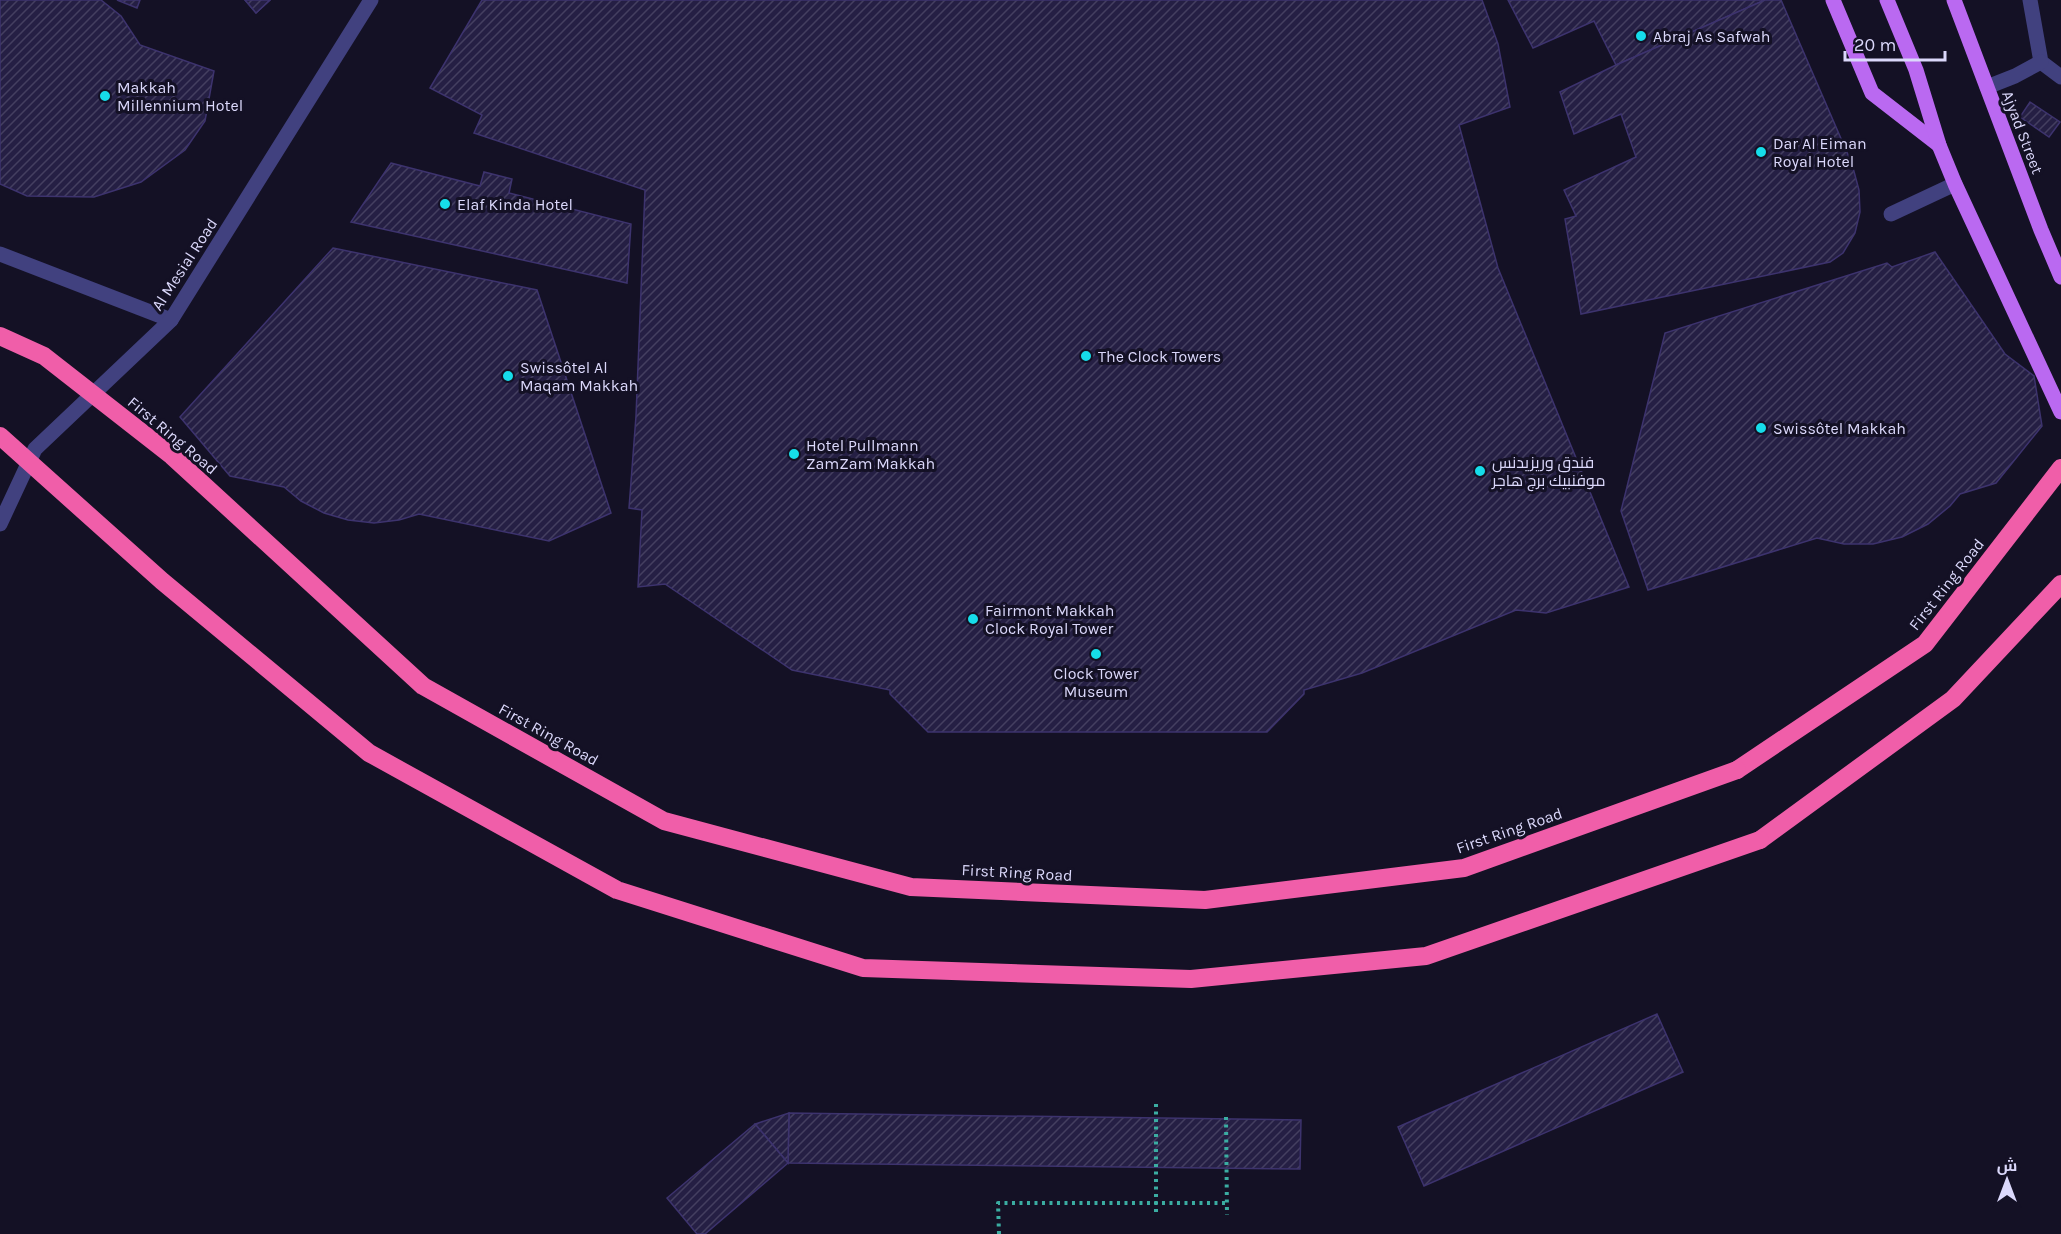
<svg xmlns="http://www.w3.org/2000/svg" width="2061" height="1234" font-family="Karla,Cairo,sans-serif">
	<defs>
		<pattern id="building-hatch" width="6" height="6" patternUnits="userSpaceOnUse" patternTransform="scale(1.5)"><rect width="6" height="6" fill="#251f44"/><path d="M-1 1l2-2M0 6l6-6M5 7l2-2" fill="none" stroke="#443f60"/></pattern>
	</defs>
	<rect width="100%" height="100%" fill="#141125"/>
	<g fill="url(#building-hatch)" stroke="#3d336e" stroke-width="1.5">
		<polygon points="0,0 101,0 121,16 140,45 214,71 205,121 185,150 141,182 94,197 27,196 0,184"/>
		<polygon points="117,0 140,0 137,8"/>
		<polygon points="245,0 270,0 256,13"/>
		<polygon points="245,0 270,0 256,13"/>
		<polygon points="482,0 1482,0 1498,44 1510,107 1459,125 1498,268 1629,587 1546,613 1516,610 1362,673 1304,690 1304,694 1267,732 928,732 890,694 890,690 792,670 665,584 638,587 642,510 629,508 636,416 645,190 474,133 482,115 430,88"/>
		<polygon points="1508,0 1765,0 1616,65 1594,21 1533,48"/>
		<polygon points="1765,0 1781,0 1852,164 1859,190 1860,212 1855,233 1843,253 1830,262 1581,314 1565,219 1576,216 1564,190 1636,157 1621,114 1574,134 1560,92 1616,65"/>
		<polygon points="2030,102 2060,122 2049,137 2020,117"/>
		<polygon points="391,163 480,186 484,172 512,179 509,193 631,224 627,283 351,222"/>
		<polygon points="333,248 537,290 611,513 549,541 419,514 399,520 374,523 348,520 324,513 301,501 284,487 230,476 180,417"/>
		<polygon points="1935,252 2005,354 2034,376 2042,426 1996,483 1960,494 1950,506 1928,524 1902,537 1873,544 1844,544 1817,538 1648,590 1621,511 1665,333 1887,263 1892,267"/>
		<polygon points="1657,1014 1683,1072 1424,1186 1398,1127"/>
		<polygon points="789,1113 1301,1120 1300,1169 788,1163"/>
		<polygon points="789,1113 788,1163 755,1124"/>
		<polygon points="755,1124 788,1163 705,1234 697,1234 667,1198"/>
	</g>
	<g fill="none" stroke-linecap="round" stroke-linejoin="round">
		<g stroke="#3bada2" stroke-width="4" stroke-dasharray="3 4.5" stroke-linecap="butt">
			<polyline points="1156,1104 1156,1213"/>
			<polyline points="1226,1117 1227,1215"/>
			<polyline points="999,1234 998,1203 1227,1203"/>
		</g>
		<g stroke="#41417f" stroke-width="15">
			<polyline points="2030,0 2041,62 2061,77"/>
			<polyline points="1987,87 2015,76 2041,62"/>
			<polyline points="1891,214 1955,184"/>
			<polyline points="0,254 171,320"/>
			<polyline points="0,524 35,449 171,320 371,0"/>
		</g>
		<g stroke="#ba69f1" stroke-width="15">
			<polyline points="1833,0 1872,93 1939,145"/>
			<polyline points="1887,0 1916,70 1939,145 1955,184 2061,412"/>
			<polyline points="1954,0 2041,230 2061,277"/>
		</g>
		<g stroke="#f05ea9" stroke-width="18">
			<polyline points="1737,770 1925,644 2061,468"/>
			<polyline points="1760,840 1953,699 2061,584"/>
		</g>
		<g stroke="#f05ea9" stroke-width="18">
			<polyline points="0,336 44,356 172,456 423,686 664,821 911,887 1205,900 1464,868 1737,770"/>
			<polyline points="0,436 162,581 369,753 617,890 863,968 1191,979 1426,956 1760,840"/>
		</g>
	</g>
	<g fill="#16dcea" stroke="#141125" stroke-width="2">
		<circle cx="1641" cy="36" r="6"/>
		<circle cx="105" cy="96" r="6"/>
		<circle cx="1761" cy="152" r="6"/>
		<circle cx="445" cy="204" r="6"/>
		<circle cx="1086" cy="356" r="6"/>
		<circle cx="508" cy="376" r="6"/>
		<circle cx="1761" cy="428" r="6"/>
		<circle cx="794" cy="454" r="6"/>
		<circle cx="1480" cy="471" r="6"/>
		<circle cx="973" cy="619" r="6"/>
		<circle cx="1096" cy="654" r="6"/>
	</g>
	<g text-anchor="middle" stroke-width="6" stroke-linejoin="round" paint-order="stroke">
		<g font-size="16" fill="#dbd8fb" stroke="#141125" text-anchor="start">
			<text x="1653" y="42">Abraj As Safwah</text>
			<text x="117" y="93">Makkah<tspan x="117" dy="18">Millennium Hotel</tspan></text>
			<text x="1773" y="149">Dar Al Eiman<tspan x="1773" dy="18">Royal Hotel</tspan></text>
			<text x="457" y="210">Elaf Kinda Hotel</text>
			<text x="1098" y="362">The Clock Towers</text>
			<text x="520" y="373">Swissôtel Al<tspan x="520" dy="18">Maqam Makkah</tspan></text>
			<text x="1773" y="434">Swissôtel Makkah</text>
			<text x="806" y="451">Hotel Pullmann<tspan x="806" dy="18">ZamZam Makkah</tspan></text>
			<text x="1492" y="468">فندق وريزيدنس<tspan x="1492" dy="18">موفنبيك برج هاجر</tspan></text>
			<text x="985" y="616">Fairmont Makkah<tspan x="985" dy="18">Clock Royal Tower</tspan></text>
			<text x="1096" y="679" text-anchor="middle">Clock Tower<tspan x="1096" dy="18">Museum</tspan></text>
		</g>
		<g font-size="16" fill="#dbd8fb" stroke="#141125">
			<text transform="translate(2023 132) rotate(69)" y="6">Ajyad Street</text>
			<text transform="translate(184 264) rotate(-57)" y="6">Al Mesial Road</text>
			<text transform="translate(173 435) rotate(40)" y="6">First Ring Road</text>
			<text transform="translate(1946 584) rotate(-52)" y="6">First Ring Road</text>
			<text transform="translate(549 734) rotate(29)" y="6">First Ring Road</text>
			<text transform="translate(1509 830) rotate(-19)" y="6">First Ring Road</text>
			<text transform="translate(1017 872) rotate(3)" y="6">First Ring Road</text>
		</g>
	</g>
	<g transform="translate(2007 1180)" stroke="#141125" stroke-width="4.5" paint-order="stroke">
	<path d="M0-4.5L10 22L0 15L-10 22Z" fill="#dbd8fb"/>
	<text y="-9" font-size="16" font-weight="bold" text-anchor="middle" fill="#dbd8fb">ش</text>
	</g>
	<path d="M1845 51v9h100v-9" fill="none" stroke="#dbd8fb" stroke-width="3"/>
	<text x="1854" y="51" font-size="18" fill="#dbd8fb" stroke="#141125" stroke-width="4.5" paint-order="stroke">20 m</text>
</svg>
